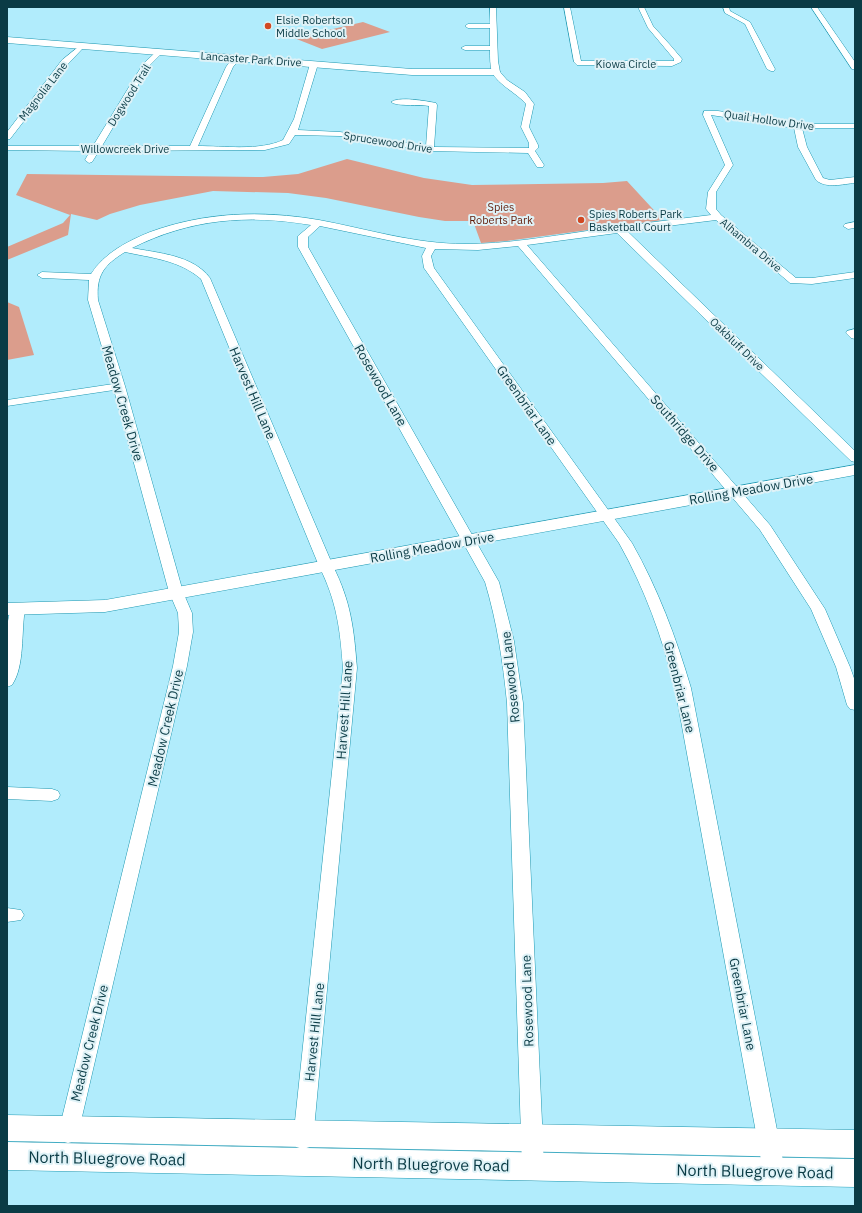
<svg xmlns="http://www.w3.org/2000/svg" width="862" height="1213" font-family="'IBM Plex Sans',sans-serif">
	<rect width="100%" height="100%" fill="#b1ecfc"/>
	<g fill="#db9d8c">
		<polygon points="363,22 390,32 322,49 294,38"/>
		<polygon points="347,159 424,178 472,185 603,183 627,181 663,220 507,241 481,243 473,221 445,221 419,217 326,198 288,193 213,191 140,205 110,214 97,220 71,214 68,235 7,260 7,247 63,223 70,215 16,195 27,174 263,177 298,174"/>
		<polygon points="7,302 19,307 34,355 7,360"/>
	</g>
	<g fill="none" stroke-linecap="round" stroke-linejoin="round">
		<defs>
			<g id="street">
				<path d="M 490,7 L 496,7 L 498,61 L 500,72 L 507,80 L 525,92 L 534,104 L 529,127 L 538,145 L 538,148 L 535,151 L 544,165 L 543,167 L 537,167 L 528,153 L 430,151 L 340,136 L 295,135 L 289,144 L 265,150 L 99,151 L 92,162 L 89,163 L 85,160 L 90,151 L 7,150 L 7,146 L 93,146 L 143,64 L 157,51 L 159,50 L 163,52 L 150,65 L 102,146 L 190,146 L 226,67 L 234,56 L 237,56 L 241,58 L 233,67 L 198,146 C 223,146 260,151 283,140 L 294,119 L 310,64 L 314,62 L 318,64 L 298,130 L 340,132 L 426,146 L 429,106 C 420,104 397,107 391,102 C 399,96 426,101 436,103 L 437,105 L 434,147 L 529,148 L 529,143 L 521,127 L 526,104 C 517,93 498,85 492,72 C 490,66 490,57 490,50 L 465,50 L 461,48 L 465,46 L 490,46 L 490,28 L 468,28 L 465,26 L 468,24 L 490,24 Z"/>
				<polygon points="564,7 570,7 581,61 674,61 674,59 648,28 638,7 644,7 653,26 671,46 682,59 681,62 672,66 577,65 574,62"/>
				<polygon points="723,7 729,7 730,11 750,22 775,69 774,71 771,71 767,69 745,24 725,13"/>
				<polygon points="811,7 817,7 855,62 855,69 852,69"/>
				<polygon points="82,44 85,46 84,47 68,64 10,139 7,139 7,132 62,60"/>
				<path d="M 704,111 L 718,111 L 803,124 L 855,124 L 855,128 L 802,128 L 807,147 L 823,178 L 830,180 L 855,177 L 855,183 C 843,184 826,189 816,180 L 798,147 L 794,128 L 711,115 L 733,165 L 716,192 L 716,209 L 721,215 L 796,278 L 812,278 L 855,272 L 855,278 L 812,284 L 790,283 L 716,220 L 627,231 L 855,451 L 855,462 L 851,461 L 617,233 L 527,245 L 770,525 L 825,609 L 850,667 L 855,681 L 855,710 L 850,709 L 847,705 L 836,667 L 811,609 L 760,530 L 518,246 L 478,250 L 435,249 L 431,256 L 434,268 L 632,543 C 658,589 676,637 691,688 L 785,1171 L 781,1178 L 774,1181 L 767,1178 L 763,1171 L 675,688 C 662,637 645,589 619,543 L 424,268 L 422,256 L 426,248 L 320,226 L 308,237 L 308,247 L 499,582 L 514,641 L 523,703 L 544,1166 L 540,1173 L 533,1176 L 526,1173 L 522,1166 L 507,703 C 503,662 497,622 485,582 L 298,247 L 298,236 L 311,225 C 247,214 190,219 132,248 C 158,253 193,255 210,278 L 333,566 C 351,602 354,629 357,668 L 313,1140 L 310,1147 L 303,1149 L 296,1147 L 293,1140 L 343,668 C 340,629 337,602 319,566 L 201,279 C 179,260 152,258 125,252 C 104,265 96,275 98,300 L 125,386 L 183,592 L 192,613 L 193,632 L 187,666 L 78,1134 L 75,1141 L 68,1143 L 61,1141 L 58,1134 L 173,666 L 179,632 L 178,613 L 169,592 L 114,390 L 7,406 L 7,400 L 113,384 L 88,300 L 89,280 L 42,278 L 37,275 L 42,272 L 91,274 C 104,253 128,241 150,232 C 205,212 261,210 319,220 C 367,229 415,244 465,244 C 506,244 546,237 587,231 C 628,225 670,220 711,215 L 706,209 L 708,192 L 725,165 L 703,115 Z"/>
				<polygon points="855,222 855,228 848,229 843,226 845,224"/>
				<polygon points="855,329 855,339 851,338 846,333 847,331"/>
				<path d="M 18,605 L 23,606 L 25,609 C 21,632 25,666 12,685 L 7,687 C 7,668 3,620 13,606 Z"/>
				<polygon points="7,787 52,789 58,791 60,795 58,799 52,801 7,799"/>
				<polygon points="7,908 21,910 24,915 21,920 7,922"/>
			</g>
			<g id="secondary">
				<polygon points="7,37 412,69 496,69 501,72 496,75 412,75 7,43"/>
				<polygon points="855,465 855,475 105,612 7,615 7,603 105,600"/>
				<polygon points="7,1115 855,1130 855,1158 7,1141"/>
				<polygon points="7,1142 855,1159 855,1187 7,1170"/>
			</g>
		</defs>
		<use href="#street" stroke="#1e98b1" stroke-width="1"/>
		<use href="#secondary" stroke="#1e98b1" stroke-width="1"/>
		<use href="#street" fill="#fff" fill-rule="evenodd"/>
		<use href="#secondary" fill="#fff" fill-rule="evenodd"/>
	</g>
	<g fill="#d14822" stroke="#dff2f7" stroke-width="1.5">
		<circle cx="268" cy="26" r="4"/>
		<circle cx="581" cy="220" r="4"/>
	</g>
	<g text-anchor="middle" stroke-width="4" stroke-linejoin="round" paint-order="stroke">
		<g font-size="11" fill="#0a3b45" stroke="#dff2f7" text-anchor="start">
			<text x="276" y="24">Elsie Robertson<tspan x="276" dy="13">Middle School</tspan></text>
			<text x="589" y="218">Spies Roberts Park<tspan x="589" dy="13">Basketball Court</tspan></text>
		</g>
		<g font-size="11" fill="#0a3b45" stroke="#dff2f7">
			<text transform="translate(251 59) rotate(4)" y="4">Lancaster Park Drive</text>
			<text x="626" y="68">Kiowa Circle</text>
			<text transform="translate(43 91) rotate(-52)" y="4">Magnolia Lane</text>
			<text transform="translate(129 95) rotate(-58)" y="4">Dogwood Trail</text>
			<text transform="translate(769 120) rotate(8)" y="4">Quail Hollow Drive</text>
			<text transform="translate(388 142) rotate(9)" y="4">Sprucewood Drive</text>
			<text x="125" y="153">Willowcreek Drive</text>
			<text transform="translate(751 245) rotate(40)" y="4">Alhambra Drive</text>
			<text transform="translate(737 344) rotate(44)" y="4">Oakbluff Drive</text>
		</g>
		<g font-size="11" fill="#611c09" stroke="#dff2f7">
			<text x="501" y="211">Spies<tspan x="501" dy="13">Roberts Park</tspan></text>
		</g>
		<g font-size="13" fill="#0a3b45" stroke="#dff2f7">
			<text transform="translate(381 385) rotate(60)" y="5">Rosewood Lane</text>
			<text transform="translate(253 393) rotate(67)" y="5">Harvest Hill Lane</text>
			<text transform="translate(123 403) rotate(74)" y="5">Meadow Creek Drive</text>
			<text transform="translate(527 405) rotate(55)" y="5">Greenbriar Lane</text>
			<text transform="translate(685 433) rotate(49)" y="5">Southridge Drive</text>
			<text transform="translate(751 489) rotate(-10)" y="5">Rolling Meadow Drive</text>
			<text transform="translate(432 547) rotate(-10)" y="5">Rolling Meadow Drive</text>
			<text transform="translate(510 677) rotate(-96)" y="5">Rosewood Lane</text>
			<text transform="translate(680 687) rotate(76)" y="5">Greenbriar Lane</text>
			<text transform="translate(344 710) rotate(-86)" y="5">Harvest Hill Lane</text>
			<text transform="translate(165 728) rotate(-77)" y="5">Meadow Creek Drive</text>
			<text transform="translate(527 1001) rotate(-92)" y="5">Rosewood Lane</text>
			<text transform="translate(743 1004) rotate(79)" y="5">Greenbriar Lane</text>
			<text transform="translate(314 1032) rotate(-84)" y="5">Harvest Hill Lane</text>
			<text transform="translate(89 1043) rotate(-76)" y="5">Meadow Creek Drive</text>
		</g>
		<g font-size="16" fill="#0a3b45" stroke="#dff2f7">
			<text transform="translate(107 1158) rotate(1)" y="6">North Bluegrove Road</text>
			<text transform="translate(431 1164) rotate(1)" y="6">North Bluegrove Road</text>
			<text transform="translate(755 1171) rotate(1)" y="6">North Bluegrove Road</text>
		</g>
	</g>
	<rect width="862" height="1213" fill="none" stroke="#0a3b45" stroke-width="16"/>
</svg>
